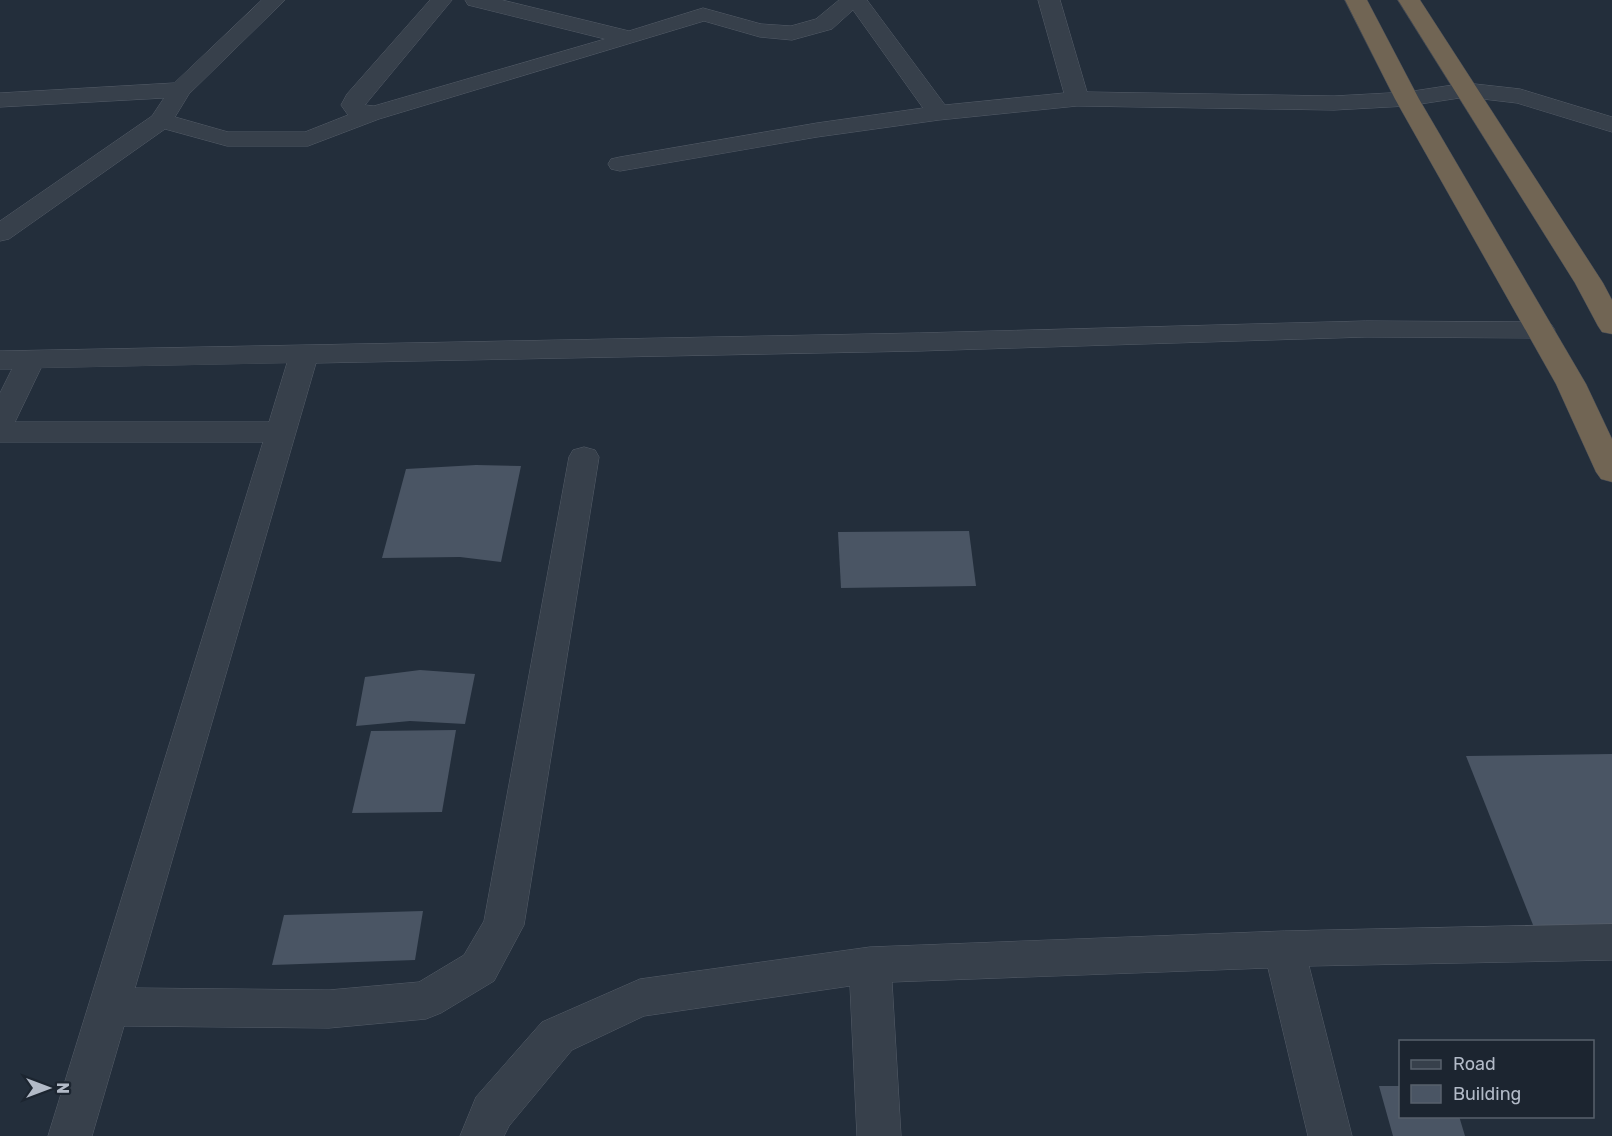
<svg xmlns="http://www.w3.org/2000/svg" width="1612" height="1136" font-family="Rubik,sans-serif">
	<rect width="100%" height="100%" fill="#232e3b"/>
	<g fill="#4a5564">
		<polygon points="476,465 521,466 501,562 460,557 382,558 406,469"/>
		<polygon points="969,531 976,586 841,588 838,532"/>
		<polygon points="420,670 475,674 465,724 410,721 356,726 365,677"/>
		<polygon points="456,730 442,812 352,813 371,731"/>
		<polygon points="1612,754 1612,929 1535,930 1466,756"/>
		<polygon points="423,911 415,960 272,965 284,915"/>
		<polygon points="1379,1086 1400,1086 1400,1116 1459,1116 1465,1136 1393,1136"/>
	</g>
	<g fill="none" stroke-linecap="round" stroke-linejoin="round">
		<defs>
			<g id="minor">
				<polygon points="262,0 285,0 189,94 175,117 228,132 305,132 348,115 341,105 347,94 430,0 452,0 365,105 374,106 605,39 468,5 465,0 502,0 629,31 703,8 761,24 791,26 816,19 839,0 867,0 945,105 1064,93 1038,0 1060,0 1087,92 1334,96 1407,92 1466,83 1520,89 1612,117 1612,132 1517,103 1466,97 1407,106 1334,110 1077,106 939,120 817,137 620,171 611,169 608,164 611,159 620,157 817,123 923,108 853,10 832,29 792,40 760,37 704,21 379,119 308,146 227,146 165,129 9,239 0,241 0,221 152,116 164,98 0,107 0,93 174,83"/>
				<path d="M 1366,321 L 1541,322 L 1551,324 L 1555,330 L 1551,336 L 1541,338 L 1366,337 L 919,351 L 316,363 L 135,988 L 329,990 L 419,982 L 464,955 L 484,921 L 569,457 L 573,450 L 584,447 L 595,450 L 599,457 L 524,925 L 494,981 L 441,1013 L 426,1019 L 329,1028 L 124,1026 L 92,1136 L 48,1136 L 263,442 L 0,442 L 0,393 L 12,369 L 0,369 L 0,351 L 919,333 ZM 287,363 L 269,422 L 15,422 L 41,368 Z"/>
				<polygon points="1612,924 1612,960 1309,966 1352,1136 1308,1136 1268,968 892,982 901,1136 857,1136 850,986 644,1016 572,1050 509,1126 504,1136 460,1136 476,1097 542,1022 640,979 870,947 1284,931"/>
			</g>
			<g id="highway">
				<polygon points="1345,0 1367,0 1419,99 1586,384 1612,439 1612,482 1601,479 1596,472 1556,384 1395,99"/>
				<polygon points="1398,0 1420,0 1603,283 1612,300 1612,334 1602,332 1598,326 1575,283"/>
			</g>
		</defs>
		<use href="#minor" stroke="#555d69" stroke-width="1"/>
		<use href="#highway" stroke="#424a56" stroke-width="1"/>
		<use href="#minor" fill="#37404b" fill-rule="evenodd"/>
		<use href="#highway" fill="#716554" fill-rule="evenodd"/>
	</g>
	<rect x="1399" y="1040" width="195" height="78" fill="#1c2530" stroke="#58616c" stroke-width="1.5"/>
	<rect x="1411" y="1060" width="30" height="9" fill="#37404b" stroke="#58616c" stroke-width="1.5"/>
	<text x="1453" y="1070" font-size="18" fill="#b2bac7">Road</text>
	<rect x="1411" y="1085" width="30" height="18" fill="#4a5564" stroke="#58616c" stroke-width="1.5"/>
	<text x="1453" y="1100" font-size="18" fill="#b2bac7">Building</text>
	<g transform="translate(48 1088) rotate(90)" stroke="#1c2530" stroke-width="4.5" paint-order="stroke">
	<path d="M0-4.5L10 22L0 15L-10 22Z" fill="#b2bac7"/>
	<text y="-9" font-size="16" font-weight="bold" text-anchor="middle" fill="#b2bac7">N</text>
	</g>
</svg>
